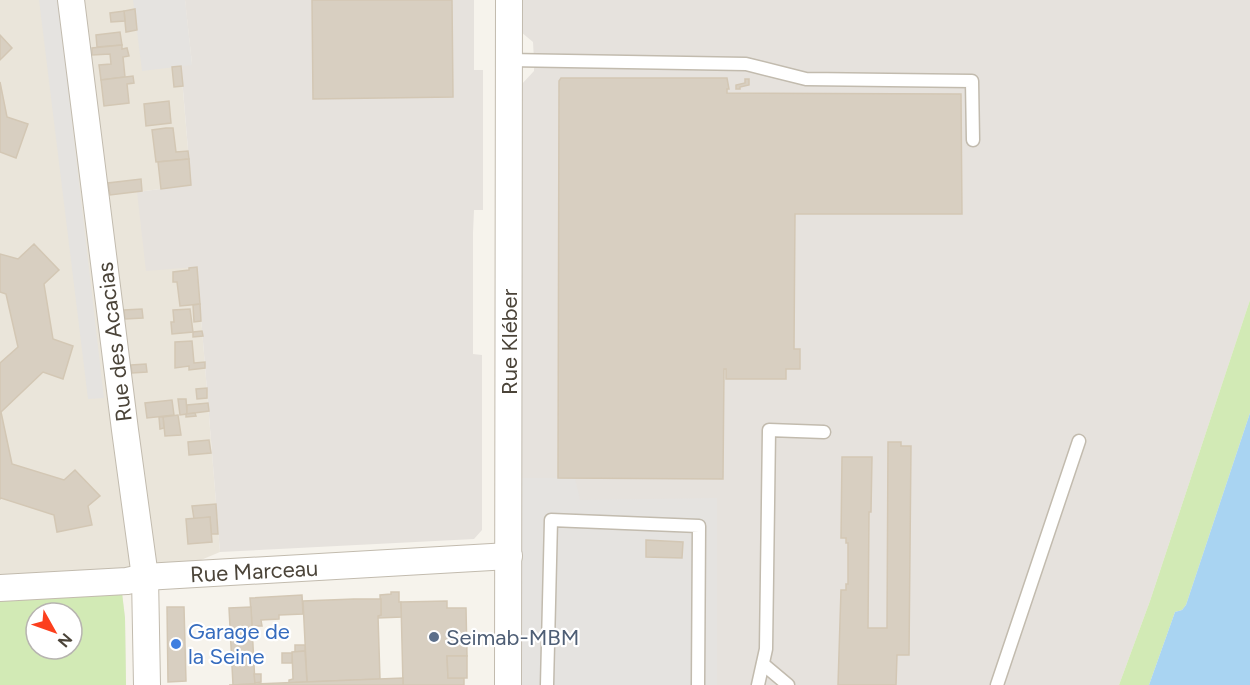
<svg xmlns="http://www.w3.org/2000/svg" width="1250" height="685" font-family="Figtree,sans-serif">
	<rect width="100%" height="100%" fill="#f6f3ec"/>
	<path fill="#eae5da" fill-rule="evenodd" d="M 0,0 L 185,0 L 192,65 L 181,67 L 191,185 L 137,192 L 197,267 L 220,552 L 122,593 L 125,618 L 126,685 L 0,685 ZM 36,613 L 72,613 L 72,649 L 36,649 Z"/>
	<g fill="#e6e2dd">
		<polygon points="185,0 474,0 474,70 483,70 483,210 474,210 473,233 473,354 482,355 482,530 474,539 220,552 197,267 146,271 137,192 191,185 181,66 192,64"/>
		<polygon points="522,0 1250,0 1250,300 1150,601 1119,685 520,685 521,85 534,71 534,60 533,42 521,32"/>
	</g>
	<g fill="#d2eab5" fill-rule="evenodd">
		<polygon points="1250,300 1250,413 1186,605 1182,610 1175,612 1149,685 1119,685 1150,601"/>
		<path d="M 122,593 L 125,618 L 126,685 L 0,685 L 0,600 ZM 36,613 L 72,613 L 72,649 L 36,649 Z"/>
	</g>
	<g fill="#e5e3e0">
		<polygon points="39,0 58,0 104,398 88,399"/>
		<polygon points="133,0 185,0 192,65 142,71"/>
		<polygon points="521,478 575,478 580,500 717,498 717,685 520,685"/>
	</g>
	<polygon fill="#a9d4f2" points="1250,413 1250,685 1149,685 1175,612 1182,610 1186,605"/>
	<g fill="#d8cfc1" stroke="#d3c7b4" stroke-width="1.5">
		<polygon points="312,0 452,0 453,97 313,99"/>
		<polygon points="135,9 137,30 126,32 124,11"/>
		<polygon points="124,11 125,21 111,22 110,13"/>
		<polygon points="120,32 122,45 97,47 96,35"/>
		<polygon points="0,35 12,48 0,60"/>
		<polygon points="122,45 122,49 127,48 129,56 123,57 125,77 101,80 99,65 111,64 110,54 92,55 92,48"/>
		<polygon points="181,66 183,86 174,87 172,67"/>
		<polygon points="133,76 134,83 127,84 129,103 104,106 101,80"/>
		<polygon points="561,78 727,78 729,89 727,89 727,93 961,94 962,214 795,214 794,349 800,349 800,369 786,369 786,379 726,379 726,369 724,369 723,479 558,478 559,81"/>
		<polygon points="745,79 749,79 749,85 740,87 740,89 736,89 736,85 745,83"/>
		<polygon points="0,82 7,117 28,124 16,158 0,152"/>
		<polygon points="169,101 171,123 146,126 144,104"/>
		<polygon points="166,128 173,128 176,152 188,151 189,159 156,162 152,130"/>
		<polygon points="189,159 191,185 161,189 158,162"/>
		<polygon points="141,179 142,191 110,195 108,183"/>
		<polygon points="34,244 59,270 44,284 53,339 73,346 63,379 43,372 1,412 12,464 64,480 75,470 100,496 88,506 92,525 57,532 54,515 1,498 0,499 0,363 18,347 6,294 0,292 0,254 18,259"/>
		<polygon points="197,267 200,304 180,306 177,282 173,282 173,272 189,270 189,268"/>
		<polygon points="200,304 201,321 194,322 193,305"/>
		<polygon points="142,309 143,318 125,319 124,310"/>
		<polygon points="190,309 193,332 172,334 171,322 174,322 173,310"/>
		<polygon points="202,331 203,336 193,337 193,332"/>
		<polygon points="192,341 194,363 205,362 205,368 189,370 189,366 175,368 175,342"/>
		<polygon points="146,364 147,372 132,373 131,365"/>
		<polygon points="207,388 207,398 197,399 196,389"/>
		<polygon points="178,399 186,399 187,414 180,415"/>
		<polygon points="172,400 174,415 147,418 145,403"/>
		<polygon points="208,403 209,411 187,414 187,405"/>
		<polygon points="195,413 196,416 186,417 186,414"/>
		<polygon points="178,415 181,435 165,436 163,417"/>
		<polygon points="159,417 163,417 164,428 160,429"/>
		<polygon points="209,440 211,453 189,455 188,442"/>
		<polygon points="888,442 901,442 901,446 911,446 909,655 897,655 896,685 838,685 841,590 846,590 846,584 848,584 848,543 846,543 846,538 841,538 842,457 872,457 871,512 869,512 868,628 887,628"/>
		<polygon points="216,504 218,534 211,534 210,517 194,519 192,506"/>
		<polygon points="210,517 212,542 188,544 186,519"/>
		<polygon points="646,540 683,542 682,558 646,557"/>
		<polygon points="391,592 399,592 399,602 401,602 402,617 378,618 378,616 381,615 380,595 391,594"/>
		<polygon points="302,595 303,614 279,615 279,619 261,620 262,626 252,626 250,598"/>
		<polygon points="354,599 381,599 381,615 378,616 380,679 307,682 303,601"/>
		<polygon points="447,601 447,608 466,608 467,656 447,656 448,678 464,678 464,685 403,685 401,602"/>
		<polygon points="167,607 184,607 186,681 168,682"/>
		<polygon points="251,607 255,684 233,685 229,608"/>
		<polygon points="295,645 305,645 305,651 295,652"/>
		<polygon points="305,651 307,682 289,683 289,680 293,679 292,652"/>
		<rect x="282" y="653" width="10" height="10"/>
		<polygon points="447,656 467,656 467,678 448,678"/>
		<polygon points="254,674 261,674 261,682 255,683"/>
		<polygon points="403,678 403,685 229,685 255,684"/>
	</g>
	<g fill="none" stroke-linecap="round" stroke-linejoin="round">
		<defs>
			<g id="lane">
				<polyline points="508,60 746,64 806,79 972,81 973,140"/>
				<polyline points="763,664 788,685"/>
				<polyline points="547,685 551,520 699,526 698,685"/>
				<polyline points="758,685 766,649 769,430 824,432"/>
				<polyline points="997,685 1079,441"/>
			</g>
			<g id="street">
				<polyline points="71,0 125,430 145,577 147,685"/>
				<polyline points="0,588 127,581 145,577 509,556"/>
				<polyline points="508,685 509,0"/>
			</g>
		</defs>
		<use href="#lane" stroke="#c2bbae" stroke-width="15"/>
		<use href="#street" stroke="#c2bbae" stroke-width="28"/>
		<use href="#lane" stroke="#fff" stroke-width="12"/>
		<use href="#street" stroke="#fff" stroke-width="26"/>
	</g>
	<circle fill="#5c6f8a" stroke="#fff" stroke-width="2" cx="434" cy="637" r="6"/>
	<circle fill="#3f7fe0" stroke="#fff" stroke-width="2" cx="176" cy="644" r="6"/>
	<g text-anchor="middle" stroke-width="4.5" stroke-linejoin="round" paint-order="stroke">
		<g font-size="22" fill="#4b4439" stroke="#fff">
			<text transform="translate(114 342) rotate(-97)" y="8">Rue des Acacias</text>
			<text transform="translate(509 342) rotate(-90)" y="8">Rue Kléber</text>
			<text transform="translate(254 571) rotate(-3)" y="8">Rue Marceau</text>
		</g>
		<g font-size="22" fill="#366cbe" stroke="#fff" text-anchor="start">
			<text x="188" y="639">Garage de<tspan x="188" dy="25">la Seine</tspan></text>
		</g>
		<g font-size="22" fill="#4e5e75" stroke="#fff" text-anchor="start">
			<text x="446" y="645">Seimab-MBM</text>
		</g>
	</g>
	<g transform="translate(54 631) rotate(130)"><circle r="28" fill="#ffffff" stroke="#b7b4b0" stroke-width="1.5"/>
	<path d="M0-4.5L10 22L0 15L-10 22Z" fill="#fc3f1d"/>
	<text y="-9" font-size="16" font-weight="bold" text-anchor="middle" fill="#4b4439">N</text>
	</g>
</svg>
